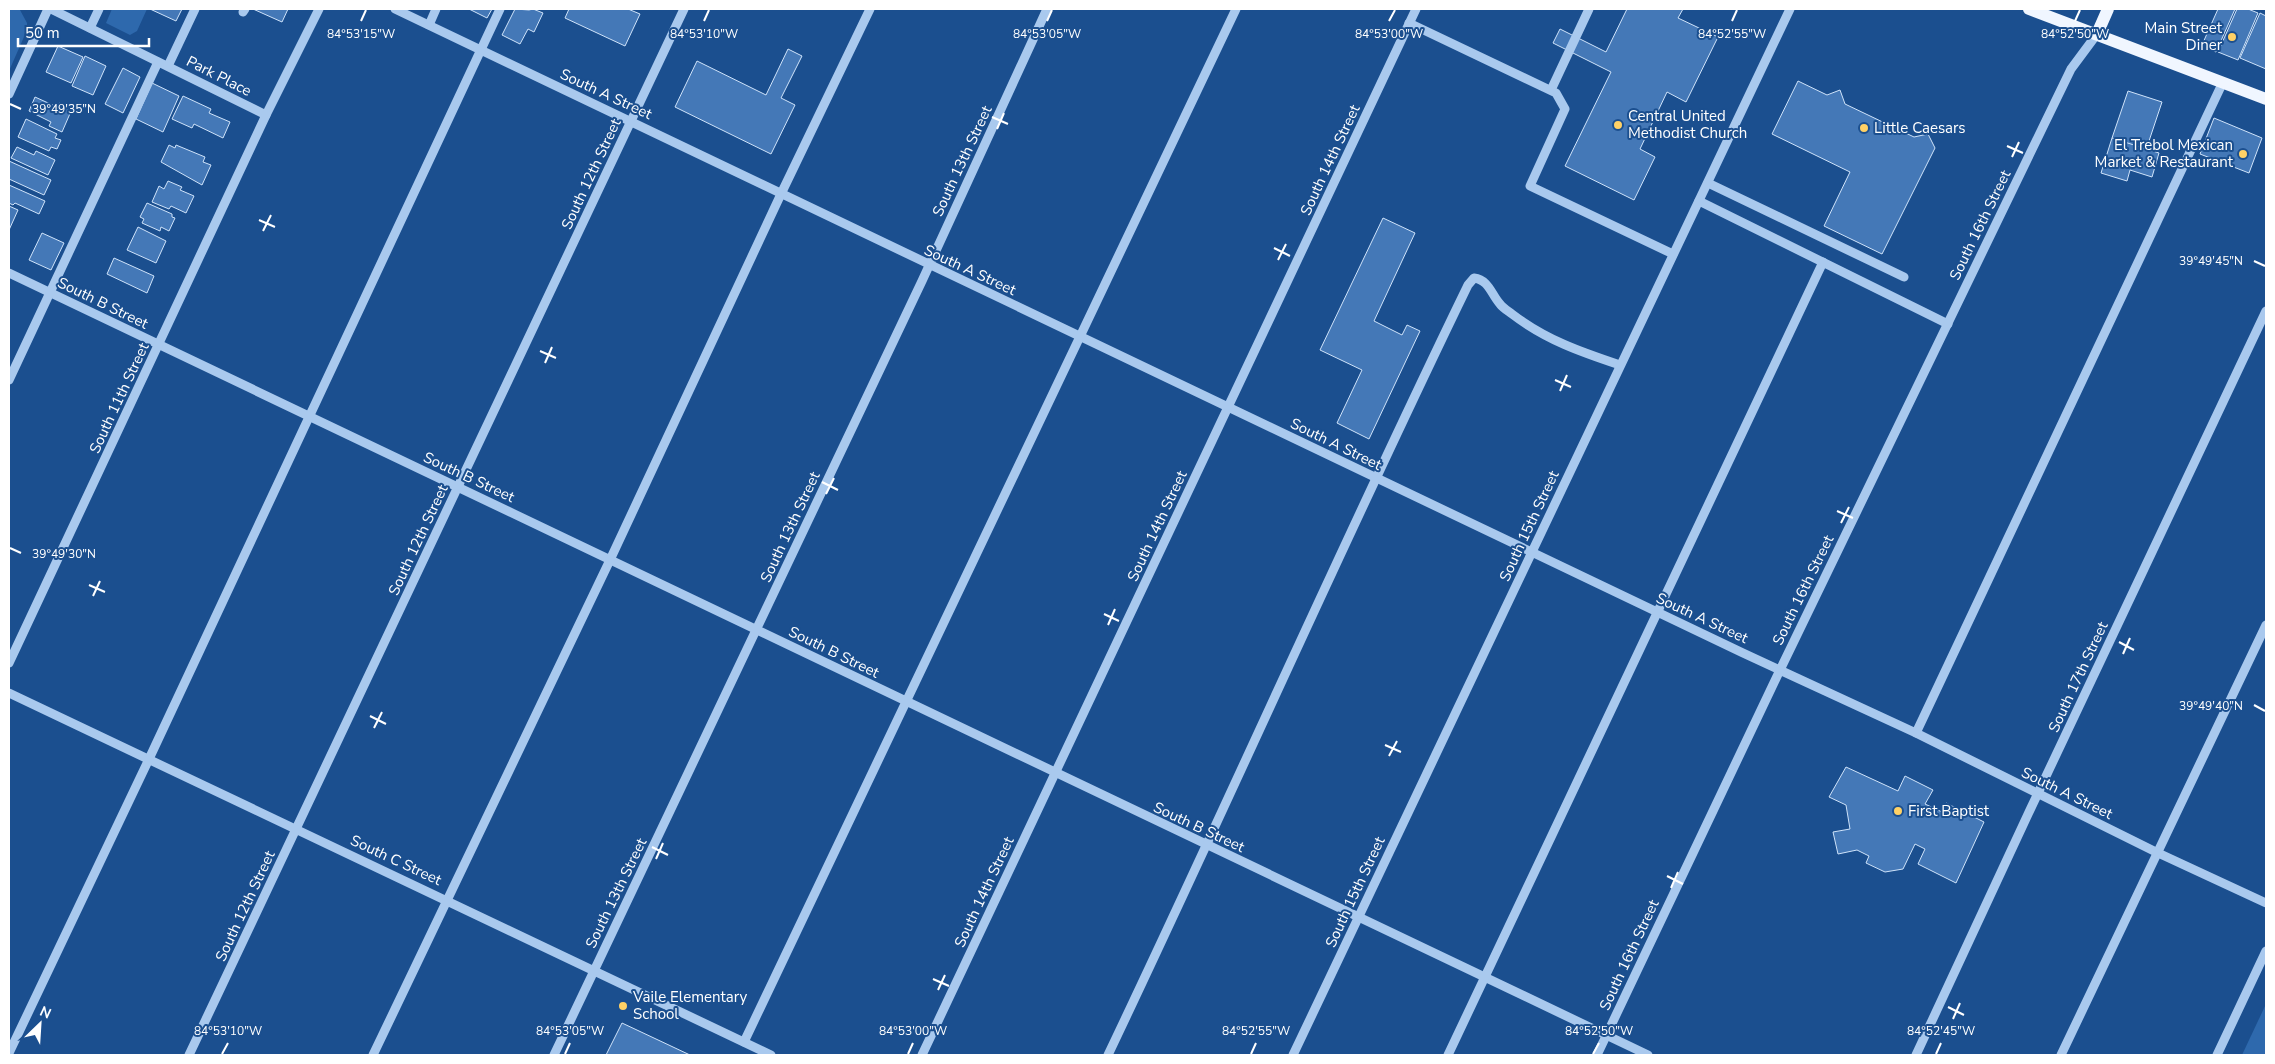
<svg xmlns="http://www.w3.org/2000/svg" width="2275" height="1064" font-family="'Nunito Sans',sans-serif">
	<rect width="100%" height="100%" fill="#1b4f8f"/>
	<g fill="#2e69ad">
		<polygon points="9,9 20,10 27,23 27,30 9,71"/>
		<polygon points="112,9 147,9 137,31 130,35 106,23"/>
		<polygon points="2266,1004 2266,1055 2242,1055"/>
	</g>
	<g fill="#4478b7" stroke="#cfe3fa">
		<polygon points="150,9 182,9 176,21"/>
		<polygon points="253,9 288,9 282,22"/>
		<polygon points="469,9 492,9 487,18"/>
		<polygon points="515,9 529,10 533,9 543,13 534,32 528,29 520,44 502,35"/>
		<polygon points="569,9 628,9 640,14 625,46 565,18"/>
		<polygon points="1627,9 1683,9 1678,18 1718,37 1686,102 1667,92 1640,149 1655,157 1634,200 1565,166 1611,72 1553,43 1560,29 1606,52"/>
		<polygon points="2218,9 2235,9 2216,52 2202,45"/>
		<polygon points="2237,9 2248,9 2258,13 2238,60 2218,52"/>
		<polygon points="2260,13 2266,16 2266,69 2240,58"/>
		<polygon points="58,46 83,57 71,83 46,72"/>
		<polygon points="788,49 802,56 781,98 795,105 771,154 675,107 697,61 766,95"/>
		<polygon points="85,56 106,66 93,95 72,86"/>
		<polygon points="123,68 140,77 123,113 105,104"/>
		<polygon points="1798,81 1827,95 1840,90 1845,104 1914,137 1928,134 1935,148 1882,254 1824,226 1850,172 1772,134"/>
		<polygon points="152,83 179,96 163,132 136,119"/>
		<polygon points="2128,91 2162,102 2146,150 2112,138"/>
		<polygon points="183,96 211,109 209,113 230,122 223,138 194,124 192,128 172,119"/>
		<polygon points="35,97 57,107 59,103 72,109 62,132 49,126 51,122 29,111"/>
		<polygon points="2214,118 2262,138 2249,173 2200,154"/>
		<polygon points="26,119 57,134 55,138 61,140 57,149 51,147 49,151 18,137"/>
		<polygon points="2112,138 2159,153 2152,177 2130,170 2127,181 2101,173"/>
		<polygon points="169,145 175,148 176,145 205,157 203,162 211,165 202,185 161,162"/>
		<polygon points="17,147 34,155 36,151 55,160 48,175 11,158"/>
		<polygon points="9,161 51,180 44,195 9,179"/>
		<polygon points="168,181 182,187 180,190 194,196 186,213 171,206 169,209 152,202 159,186 164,189"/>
		<polygon points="9,185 45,201 39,214 15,203 13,205 9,203"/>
		<polygon points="147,203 172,214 172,217 175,218 169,231 161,227 160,231 142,223 144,219 140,217"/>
		<polygon points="9,206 18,210 9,230"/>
		<polygon points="1383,218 1415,233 1374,321 1402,335 1407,325 1420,331 1369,439 1337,423 1362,370 1320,350"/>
		<polygon points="138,227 166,241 156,263 127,250"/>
		<polygon points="42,233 64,243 51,270 29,260"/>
		<polygon points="114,258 154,276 147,293 107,274"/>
		<polygon points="1846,767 1898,791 1905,776 1933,790 1925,804 1942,812 1946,803 1984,822 1956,883 1918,864 1925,849 1915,844 1903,869 1885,872 1866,863 1869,856 1857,850 1838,854 1833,832 1850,829 1846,805 1829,797"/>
		<polygon points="622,1023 690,1055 606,1055"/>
	</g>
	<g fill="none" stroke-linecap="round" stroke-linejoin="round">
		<g stroke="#a9c9ee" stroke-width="9">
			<polyline points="51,9 266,115"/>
			<polyline points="395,9 1743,653 1916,733 2156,852 2266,903"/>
			<polyline points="243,12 245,9"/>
			<polyline points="1409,23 1556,93 1565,109 1530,186 1673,254"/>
			<polyline points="429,25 436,9"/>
			<polyline points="90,28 99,9"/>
			<polyline points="168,66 195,9"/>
			<polyline points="1551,90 1589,9"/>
			<polyline points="9,94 48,9"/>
			<polyline points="1708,183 1904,277"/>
			<polyline points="1699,201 1948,324"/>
			<polyline points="9,273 1648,1055"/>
			<polyline points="9,380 158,62"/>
			<polyline points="9,663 266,115 319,9"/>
			<polyline points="9,693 771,1055"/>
			<polyline points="1916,733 2223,82"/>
			<polyline points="744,1042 1236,9"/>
			<polyline points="9,1053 149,759 500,9"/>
			<polyline points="189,1055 684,9"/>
			<polyline points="373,1055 610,560 781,194 870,9"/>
			<polyline points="554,1055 922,281 1047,9"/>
			<polyline points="922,1055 1416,9"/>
			<path d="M 1108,1055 C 1230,799 1344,540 1468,285 L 1474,278 C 1489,280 1491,294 1500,304 C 1503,308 1508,311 1512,314 C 1546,340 1581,352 1620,365"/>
			<polyline points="1293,1055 1790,9"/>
			<polyline points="1448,1055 1823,262"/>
			<polyline points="1597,1055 1780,670 2071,69 2097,34"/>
			<polyline points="1916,1055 2030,810 2266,311"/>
			<polyline points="2061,1055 2266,625"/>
			<polyline points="2217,1055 2266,951"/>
		</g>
		<g stroke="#f0f6ff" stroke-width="12">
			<polyline points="2029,9 2266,99"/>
			<polyline points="2097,34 2108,9"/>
		</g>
	</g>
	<path fill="none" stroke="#fff" stroke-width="2" d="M 361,21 L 366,10M 704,21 L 709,10M 1047,21 L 1052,10M 1389,21 L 1395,10M 1732,21 L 1737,10M 2075,21 L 2080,10M 10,104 L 21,109M 992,117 L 1008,124M 997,129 L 1004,113M 2007,146 L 2023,153M 2012,157 L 2019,142M 259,220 L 275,227M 263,231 L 271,215M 1274,248 L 1290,256M 1278,260 L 1286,244M 2254,261 L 2265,266M 540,351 L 556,358M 545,363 L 552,347M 1555,380 L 1571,387M 1560,391 L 1567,375M 822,482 L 838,490M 826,494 L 834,478M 1837,511 L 1853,518M 1841,523 L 1849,507M 10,548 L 21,553M 89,585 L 105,592M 93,596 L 100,581M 1104,614 L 1119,621M 1108,625 L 1115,609M 2119,642 L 2134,650M 2123,654 L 2130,638M 2254,705 L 2265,711M 370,716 L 386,724M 374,728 L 382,712M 1385,745 L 1401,752M 1389,756 L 1397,741M 652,847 L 668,855M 656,859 L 663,843M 1667,876 L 1683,884M 1671,888 L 1678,872M 933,979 L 949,986M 938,990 L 945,975M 1948,1007 L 1964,1015M 1953,1019 L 1960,1003M 222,1054 L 228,1043M 565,1054 L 570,1043M 908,1054 L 913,1043M 1251,1054 L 1256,1043M 1593,1054 L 1599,1043M 1936,1054 L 1941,1043"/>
	<g fill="#ffd166" stroke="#1b4f8f" stroke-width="2">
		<circle cx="2232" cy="37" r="5"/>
		<circle cx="1618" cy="125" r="5"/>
		<circle cx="1864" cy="128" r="5"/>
		<circle cx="2243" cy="154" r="5"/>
		<circle cx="1898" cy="811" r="5"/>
		<circle cx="623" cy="1006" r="5"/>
	</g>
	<g text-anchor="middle" stroke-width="4" stroke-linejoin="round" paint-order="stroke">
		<g font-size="15" fill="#fff" stroke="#1b4f8f" text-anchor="start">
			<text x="2222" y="33" text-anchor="end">Main Street<tspan x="2222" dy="17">Diner</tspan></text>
			<text x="1628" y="121">Central United<tspan x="1628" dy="17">Methodist Church</tspan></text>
			<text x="1874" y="133">Little Caesars</text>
			<text x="2233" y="150" text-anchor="end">El Trebol Mexican<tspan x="2233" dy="17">Market &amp; Restaurant</tspan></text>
			<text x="1908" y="816">First Baptist</text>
			<text x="633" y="1002">Vaile Elementary<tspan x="633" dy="17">School</tspan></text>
		</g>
		<g font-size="15" fill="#fff" stroke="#1b4f8f">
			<text transform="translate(219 76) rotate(27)" y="5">Park Place</text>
			<text transform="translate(606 94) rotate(25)" y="5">South A Street</text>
			<text transform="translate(1330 160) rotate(-65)" y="5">South 14th Street</text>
			<text transform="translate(962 161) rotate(-65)" y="5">South 13th Street</text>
			<text transform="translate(591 174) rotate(-65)" y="5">South 12th Street</text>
			<text transform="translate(1980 225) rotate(-64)" y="5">South 16th Street</text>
			<text transform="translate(970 270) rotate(25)" y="5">South A Street</text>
			<text transform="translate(103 303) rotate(26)" y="5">South B Street</text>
			<text transform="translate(119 398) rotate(-65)" y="5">South 11th Street</text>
			<text transform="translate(1336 444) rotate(26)" y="5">South A Street</text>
			<text transform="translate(469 477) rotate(25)" y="5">South B Street</text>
			<text transform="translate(1157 526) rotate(-65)" y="5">South 14th Street</text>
			<text transform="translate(1529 526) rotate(-65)" y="5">South 15th Street</text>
			<text transform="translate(790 527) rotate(-65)" y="5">South 13th Street</text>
			<text transform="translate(418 540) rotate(-65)" y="5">South 12th Street</text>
			<text transform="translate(1803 590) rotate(-64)" y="5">South 16th Street</text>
			<text transform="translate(1702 618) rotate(25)" y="5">South A Street</text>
			<text transform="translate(834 652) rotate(26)" y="5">South B Street</text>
			<text transform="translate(2078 677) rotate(-65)" y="5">South 17th Street</text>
			<text transform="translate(2067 793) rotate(26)" y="5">South A Street</text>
			<text transform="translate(1199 827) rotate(25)" y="5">South B Street</text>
			<text transform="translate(396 860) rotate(25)" y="5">South C Street</text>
			<text transform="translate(984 892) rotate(-65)" y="5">South 14th Street</text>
			<text transform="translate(1355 892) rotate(-65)" y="5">South 15th Street</text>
			<text transform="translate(616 893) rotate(-64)" y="5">South 13th Street</text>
			<text transform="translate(245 906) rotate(-65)" y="5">South 12th Street</text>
			<text transform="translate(1629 955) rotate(-65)" y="5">South 16th Street</text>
		</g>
	</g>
	<g font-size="12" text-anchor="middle" fill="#fff" stroke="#1b4f8f" stroke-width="4" stroke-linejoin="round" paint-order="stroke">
		<text x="361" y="38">84°53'15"W</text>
		<text x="704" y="38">84°53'10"W</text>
		<text x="1047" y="38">84°53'05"W</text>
		<text x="1389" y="38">84°53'00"W</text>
		<text x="1732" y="38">84°52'55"W</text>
		<text x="2075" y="38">84°52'50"W</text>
		<text x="64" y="113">39°49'35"N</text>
		<text x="2211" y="265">39°49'45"N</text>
		<text x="64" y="558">39°49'30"N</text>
		<text x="2211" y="710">39°49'40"N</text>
		<text x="228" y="1035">84°53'10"W</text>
		<text x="570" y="1035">84°53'05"W</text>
		<text x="913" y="1035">84°53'00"W</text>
		<text x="1256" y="1035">84°52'55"W</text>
		<text x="1599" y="1035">84°52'50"W</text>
		<text x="1941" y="1035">84°52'45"W</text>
	</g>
	<rect width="2275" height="1064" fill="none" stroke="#ffffff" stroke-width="20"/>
	<g transform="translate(40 1024) rotate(25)" stroke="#1b4f8f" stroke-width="4" paint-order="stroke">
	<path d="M0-4L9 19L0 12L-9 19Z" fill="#ffffff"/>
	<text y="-8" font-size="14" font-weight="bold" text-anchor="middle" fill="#ffffff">N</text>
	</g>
	<path d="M18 38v8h131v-8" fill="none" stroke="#ffffff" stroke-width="2.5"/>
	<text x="25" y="38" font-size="15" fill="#ffffff" stroke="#1b4f8f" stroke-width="4" paint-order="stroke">50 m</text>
</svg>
